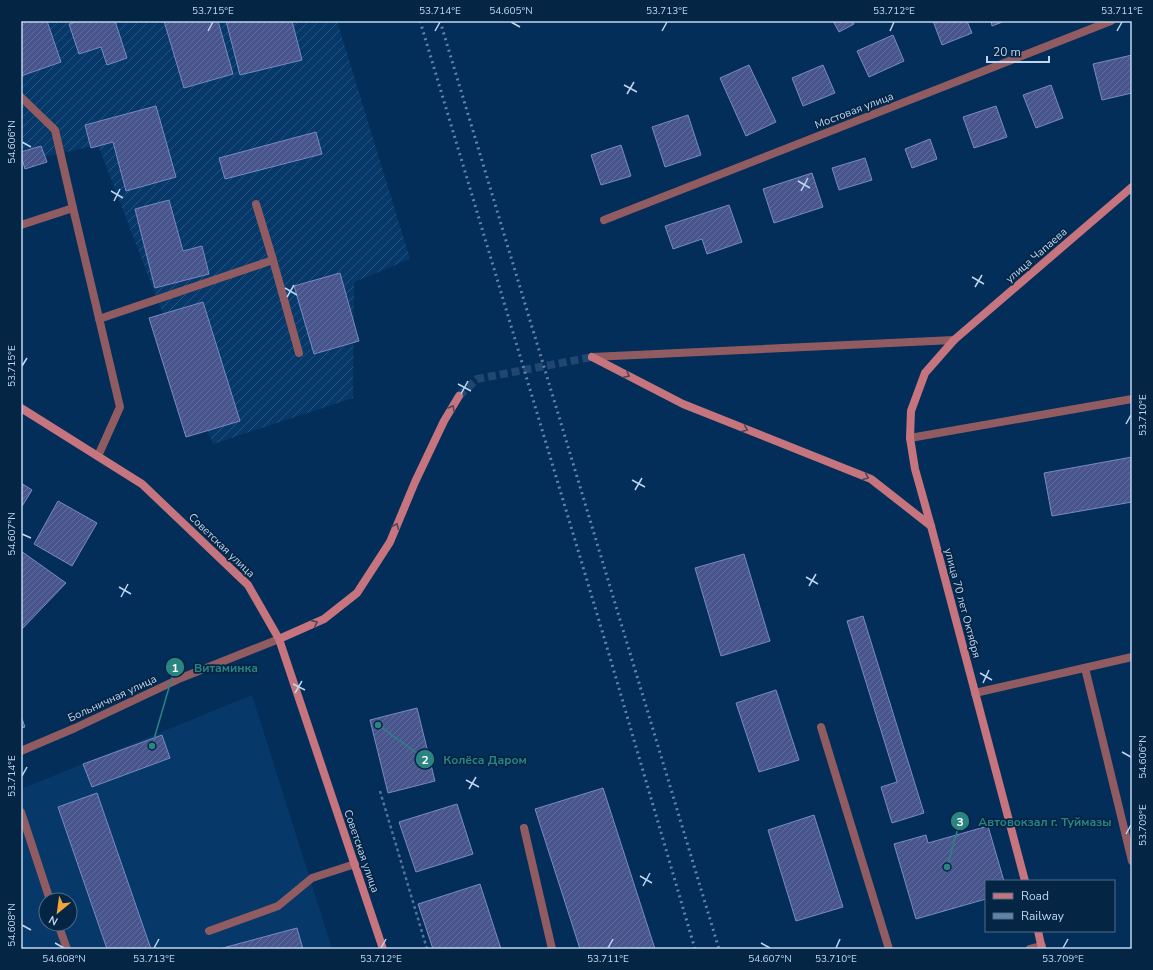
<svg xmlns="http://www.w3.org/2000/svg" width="1153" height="970" font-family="'Nunito Sans',sans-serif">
	<defs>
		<pattern id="industrial-furrows" width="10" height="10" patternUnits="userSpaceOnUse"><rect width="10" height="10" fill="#063969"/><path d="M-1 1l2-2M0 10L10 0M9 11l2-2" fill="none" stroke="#28557f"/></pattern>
		<pattern id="building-hatch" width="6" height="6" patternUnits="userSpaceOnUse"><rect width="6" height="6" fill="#48558d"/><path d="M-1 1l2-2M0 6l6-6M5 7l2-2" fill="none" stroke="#616d9d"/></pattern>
	</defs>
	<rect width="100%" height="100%" fill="#032e59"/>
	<path fill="#063969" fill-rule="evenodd" d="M 252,695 L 332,949 L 21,949 L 21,789 ZM 46,900 L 70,900 L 70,924 L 46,924 Z"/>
	<polygon fill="url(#industrial-furrows)" points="21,21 337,21 410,259 354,282 353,398 213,444 98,145 21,162"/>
	<g fill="url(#building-hatch)" stroke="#7a89c2">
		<polygon points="21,21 47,21 61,62 21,76"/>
		<polygon points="79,21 115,21 127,58 107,65 101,47 79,54 69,24"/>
		<polygon points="164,21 218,21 233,74 184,88"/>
		<polygon points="226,21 292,21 302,60 240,75"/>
		<polygon points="833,21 852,21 854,24 839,32"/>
		<polygon points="933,21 967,21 972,33 942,45"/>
		<polygon points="991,21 1005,21 992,26"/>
		<polygon points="893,35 904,61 869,77 857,51"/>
		<polygon points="1132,55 1132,93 1102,100 1093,64"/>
		<polygon points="749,65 776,122 746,136 720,78"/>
		<polygon points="823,65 835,93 803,106 792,78"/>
		<polygon points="1051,85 1063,118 1036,128 1023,95"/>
		<polygon points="156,106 176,177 126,191 113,142 91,148 85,125"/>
		<polygon points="996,106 1007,137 974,148 963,117"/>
		<polygon points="688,115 701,155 665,167 652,127"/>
		<polygon points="316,132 322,154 225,179 219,158"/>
		<polygon points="930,139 937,159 912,168 905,149"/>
		<polygon points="621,145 631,176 601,185 591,155"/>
		<polygon points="41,146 47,162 25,169 21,156 21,152"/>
		<polygon points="865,158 872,180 839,190 832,168"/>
		<polygon points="812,173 823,207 774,223 763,189"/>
		<polygon points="169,200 183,251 202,246 209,274 155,288 135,209"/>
		<polygon points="729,205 742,242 707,254 702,239 673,249 665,226"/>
		<polygon points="340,273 359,341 314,354 294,286"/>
		<polygon points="203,302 240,421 186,437 149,318"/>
		<polygon points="1132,457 1132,502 1052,516 1044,473"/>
		<polygon points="21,483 32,490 21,508"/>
		<polygon points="58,501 97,523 72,566 34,544"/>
		<polygon points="21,551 66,583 21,630"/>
		<polygon points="744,554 770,641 721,656 695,568"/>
		<polygon points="863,616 924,813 892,823 881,787 897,782 847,621"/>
		<polygon points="776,690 799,760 759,772 736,703"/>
		<polygon points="417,708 435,781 388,793 370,720"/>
		<polygon points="21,716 25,727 21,728"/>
		<polygon points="162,735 170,758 92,787 83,764"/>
		<polygon points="603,788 655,949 580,949 535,809"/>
		<polygon points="97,793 151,949 107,949 58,807"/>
		<polygon points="457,804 473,854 416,872 399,822"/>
		<polygon points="814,815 843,907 796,921 768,830"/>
		<polygon points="988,826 1004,881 986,881 986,899 916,919 894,844 926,835 928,843"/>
		<polygon points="480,884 501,949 433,949 418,904"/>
		<polygon points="297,928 303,949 219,949"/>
	</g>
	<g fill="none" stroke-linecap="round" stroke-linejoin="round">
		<polyline stroke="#1f4770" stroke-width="8" stroke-dasharray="8 4" stroke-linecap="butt" points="459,396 477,379 592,357"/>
		<polyline stroke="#517497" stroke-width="2.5" stroke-dasharray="3 3" stroke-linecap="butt" points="380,791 427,949"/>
		<g stroke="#905c62" stroke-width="8">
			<polyline points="21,97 55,130 73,208"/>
			<polyline points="21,225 73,208 120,407 98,456"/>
			<polyline points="273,260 299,353"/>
			<polyline points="99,319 273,260 256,204"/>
			<polyline points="592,357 954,340"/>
			<polyline points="910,438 1132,399"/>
			<polyline points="1085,668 1132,861"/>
			<polyline points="975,693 1132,657"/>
			<polyline points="821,727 889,949"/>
			<polyline points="524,828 552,949"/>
			<polyline points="209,931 278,906 312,878 355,864"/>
			<polyline points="1030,949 1042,946"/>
		</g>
		<g stroke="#905c62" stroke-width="8">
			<polyline points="604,220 1111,21"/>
			<polyline points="21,751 75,728 181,678 279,639"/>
			<polyline points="21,812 50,900"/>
			<polyline points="58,924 67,949"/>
		</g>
		<g stroke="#c6747e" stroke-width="8">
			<polyline points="592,357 683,404 871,479 931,526"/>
			<polyline points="21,408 142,484 248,585 279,639 383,949"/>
			<polyline points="279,639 324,619 357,593 390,542 415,482 444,421 459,396"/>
			<polyline points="1025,881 931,526 915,469 910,438 911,411 925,373 954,340 1132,187"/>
			<polyline points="1038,931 1042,949"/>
		</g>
		<g stroke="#6384a6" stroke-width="3" stroke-dasharray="2 4" stroke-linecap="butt">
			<polyline points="420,21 606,644 695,949"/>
			<polyline points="440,21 719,949"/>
		</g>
	</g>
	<defs><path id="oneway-chevron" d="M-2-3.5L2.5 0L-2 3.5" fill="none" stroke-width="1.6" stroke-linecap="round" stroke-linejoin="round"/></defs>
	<g stroke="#52455c">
		<use href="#oneway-chevron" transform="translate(627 375) rotate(27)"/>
		<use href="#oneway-chevron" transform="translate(452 408) rotate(-59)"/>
		<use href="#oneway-chevron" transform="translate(745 429) rotate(22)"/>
		<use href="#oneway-chevron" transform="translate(866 477) rotate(23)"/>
		<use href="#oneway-chevron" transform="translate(396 526) rotate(-67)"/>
		<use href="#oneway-chevron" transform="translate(315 623) rotate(-24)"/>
	</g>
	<path fill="none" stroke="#bfd6f0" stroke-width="1.5" d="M 511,22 L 520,27M 208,31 L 213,22M 435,31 L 440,22M 662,31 L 667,22M 890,31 L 894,22M 1117,31 L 1122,22M 624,85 L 637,92M 627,94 L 634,82M 22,142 L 31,147M 798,181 L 810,188M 111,191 L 123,198M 801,191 L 808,178M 114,201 L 120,189M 972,277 L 984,284M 975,287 L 982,275M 285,288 L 297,295M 287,297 L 294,285M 22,366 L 27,358M 458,384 L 471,391M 461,394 L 468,381M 1126,424 L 1131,415M 632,480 L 645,487M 635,490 L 642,478M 22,534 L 31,538M 806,577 L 818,584M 809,586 L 816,574M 119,587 L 131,594M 121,597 L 128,584M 980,673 L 992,680M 983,683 L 989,670M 293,684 L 305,690M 295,693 L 302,681M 1122,752 L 1131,757M 22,776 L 27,767M 466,780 L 479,787M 469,789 L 476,777M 1126,834 L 1131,825M 640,876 L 652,883M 643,886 L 650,873M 22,925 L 31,930M 55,943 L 64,948M 761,943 L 770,948M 154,948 L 159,939M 381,948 L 386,939M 608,948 L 613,939M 836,948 L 840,939M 1063,948 L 1068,939"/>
	<g text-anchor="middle" stroke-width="3.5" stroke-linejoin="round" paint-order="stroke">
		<g font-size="11" fill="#bfd6f0" stroke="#052545">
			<text transform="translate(854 110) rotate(-21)" y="4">Мостовая улица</text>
			<text transform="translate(1036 255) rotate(-41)" y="4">улица Чапаева</text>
			<text transform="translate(222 545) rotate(44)" y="4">Советская улица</text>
			<text transform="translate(963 603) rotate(75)" y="4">улица 70 лет Октября</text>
			<text transform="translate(112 698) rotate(-25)" y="4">Больничная улица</text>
			<text transform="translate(362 851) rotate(71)" y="4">Советская улица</text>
		</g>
	</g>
	<path fill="none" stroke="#298482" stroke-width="1.5" d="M152 746L175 667M378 725L425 759M947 867L960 821"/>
	<g fill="#298482" stroke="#052545" stroke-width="1.5">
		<circle cx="152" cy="746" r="4"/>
		<circle cx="378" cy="725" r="4"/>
		<circle cx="947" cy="867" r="4"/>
		<circle cx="175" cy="667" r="10"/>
		<circle cx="425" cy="759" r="10"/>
		<circle cx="960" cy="821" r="10"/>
	</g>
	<g font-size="12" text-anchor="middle" font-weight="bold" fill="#fff">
		<text x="175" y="672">1</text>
		<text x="425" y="764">2</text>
		<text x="960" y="826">3</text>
	</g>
	<g font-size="12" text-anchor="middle" font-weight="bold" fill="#298482" stroke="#052545" stroke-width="3.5" stroke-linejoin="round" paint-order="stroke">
		<text x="226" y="672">Витаминка</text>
		<text x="485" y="764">Колёса Даром</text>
		<text x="1045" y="826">Автовокзал г. Туймазы</text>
	</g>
	<rect width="1153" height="970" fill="none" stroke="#052545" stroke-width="44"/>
	<rect x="985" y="880" width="130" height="52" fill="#052545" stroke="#4f6c89"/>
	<rect x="993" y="893" width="20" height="6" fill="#c6747e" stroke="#4f6c89"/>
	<text x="1021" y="900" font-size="12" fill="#bfd6f0">Road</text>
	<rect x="993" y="913" width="20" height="6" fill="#6384a6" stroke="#4f6c89"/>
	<text x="1021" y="920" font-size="12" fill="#bfd6f0">Railway</text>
	<g transform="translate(58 912) rotate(209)"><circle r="19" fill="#052545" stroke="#4f6c89"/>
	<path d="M0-3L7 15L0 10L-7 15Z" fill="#efa73d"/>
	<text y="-6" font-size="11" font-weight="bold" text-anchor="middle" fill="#bfd6f0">N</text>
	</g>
	<path d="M987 56v6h62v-6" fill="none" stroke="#bfd6f0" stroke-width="2"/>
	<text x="993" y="56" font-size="12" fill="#bfd6f0" stroke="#052545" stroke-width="3" paint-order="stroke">20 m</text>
	<rect x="22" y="22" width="1109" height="926" fill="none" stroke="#bfd6f0" stroke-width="1.5"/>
	<g font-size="10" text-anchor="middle" fill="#bfd6f0">
		<text x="213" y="14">53.715°E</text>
		<text x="440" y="14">53.714°E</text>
		<text x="511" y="14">54.605°N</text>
		<text x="667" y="14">53.713°E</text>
		<text x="894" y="14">53.712°E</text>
		<text x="1122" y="14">53.711°E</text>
		<text transform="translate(11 142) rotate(-90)" y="4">54.606°N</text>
		<text transform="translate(11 366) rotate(-90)" y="4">53.715°E</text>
		<text transform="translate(1142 415) rotate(-90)" y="4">53.710°E</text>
		<text transform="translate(11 534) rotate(-90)" y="4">54.607°N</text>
		<text transform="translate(1142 757) rotate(-90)" y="4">54.606°N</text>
		<text transform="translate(11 776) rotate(-90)" y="4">53.714°E</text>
		<text transform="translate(1142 825) rotate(-90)" y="4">53.709°E</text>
		<text transform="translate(11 925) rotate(-90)" y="4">54.608°N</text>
		<text x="64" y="962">54.608°N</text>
		<text x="154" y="962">53.713°E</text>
		<text x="381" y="962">53.712°E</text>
		<text x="608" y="962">53.711°E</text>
		<text x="770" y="962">54.607°N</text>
		<text x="836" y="962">53.710°E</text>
		<text x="1063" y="962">53.709°E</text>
	</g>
</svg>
